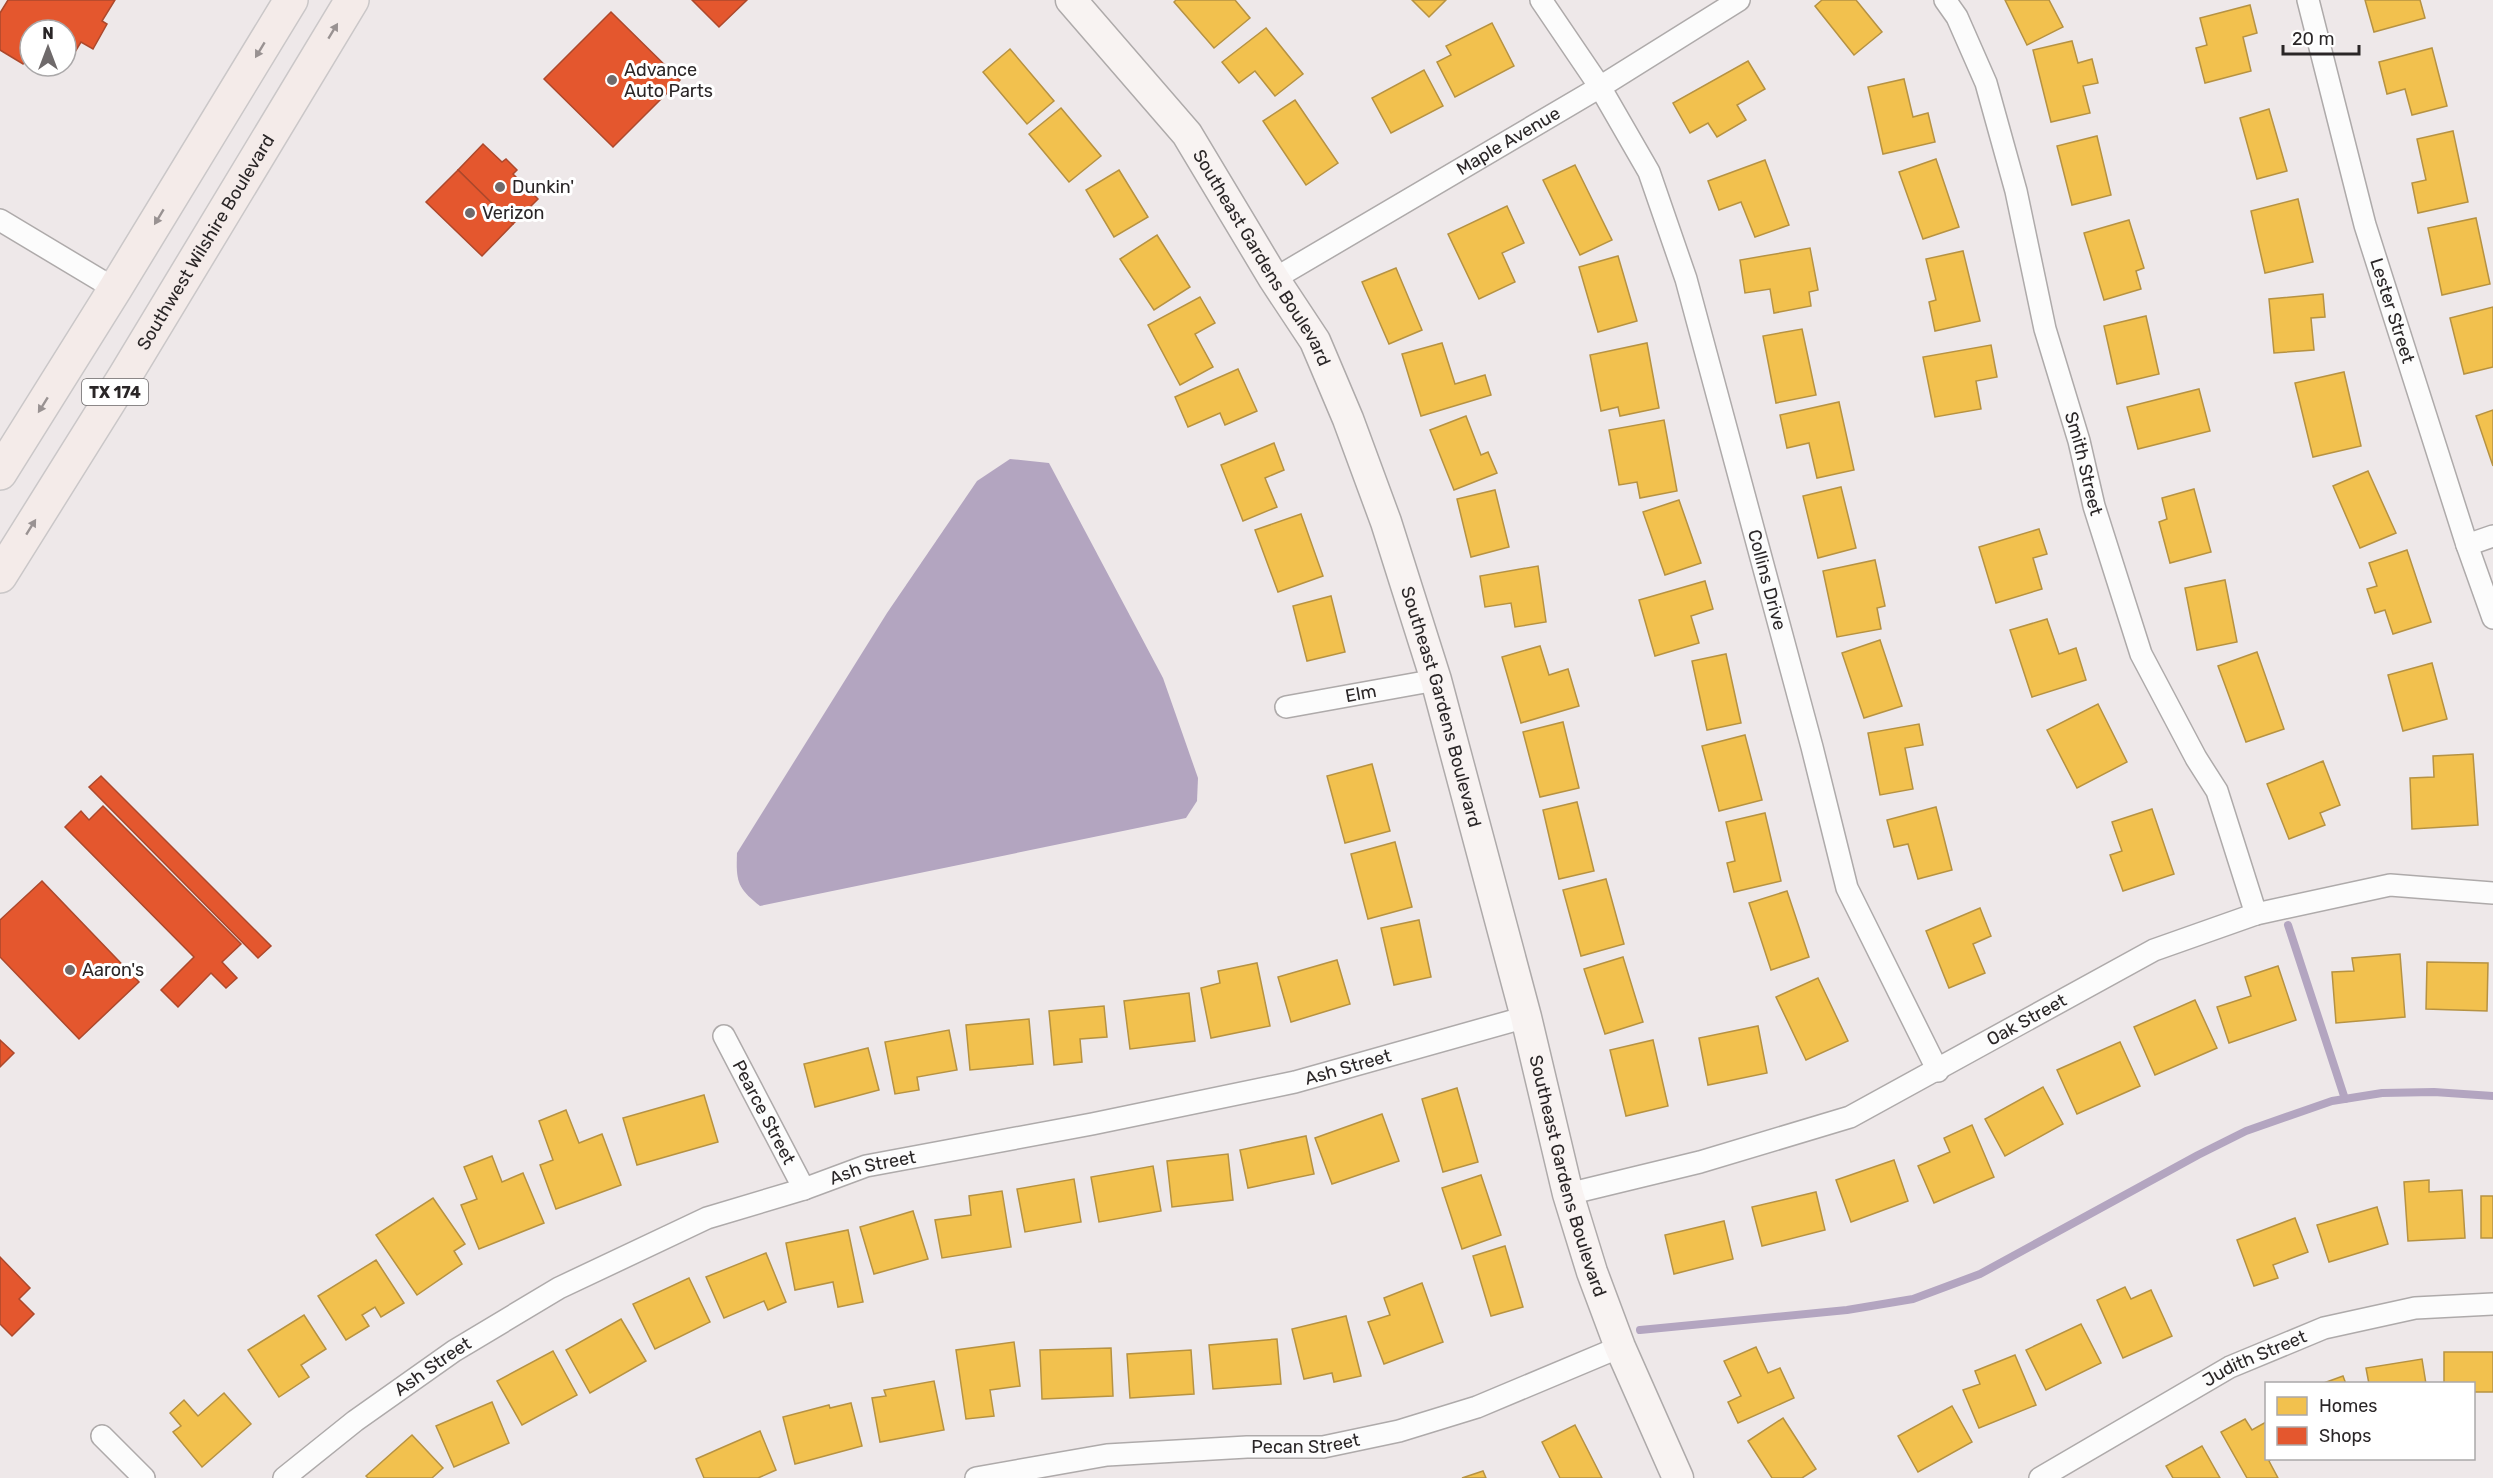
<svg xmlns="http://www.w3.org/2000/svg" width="2493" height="1478" font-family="Rubik,sans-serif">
	<rect width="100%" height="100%" fill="#eee8e9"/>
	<path fill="#b3a5c0" d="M 1010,459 L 1049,463 L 1163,678 L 1198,778 L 1197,801 L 1186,818 L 760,906 C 737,888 736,881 737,853 L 887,613 L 977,481 Z"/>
	<g fill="#f2c14e" stroke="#b69242" stroke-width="1.5">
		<polygon points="1176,0 1235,0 1250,18 1214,48 1174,2"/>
		<polygon points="1412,0 1446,0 1429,17"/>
		<polygon points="1822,0 1856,0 1882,32 1854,55 1815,6"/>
		<polygon points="2005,0 2049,0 2063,27 2027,45"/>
		<polygon points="2365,0 2420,0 2425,18 2374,32"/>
		<polygon points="2250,5 2257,33 2243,37 2251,71 2205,83 2196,48 2207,45 2200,18"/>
		<polygon points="1492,23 1514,66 1455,97 1437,62 1451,55 1446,46"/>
		<polygon points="1266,28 1303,74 1275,96 1255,71 1239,83 1222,62"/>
		<polygon points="2072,41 2078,63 2092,59 2098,83 2083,86 2090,113 2051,122 2033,50"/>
		<polygon points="2432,48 2447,106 2412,115 2405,89 2387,94 2379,62"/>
		<polygon points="1010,49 1054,101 1027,124 983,72"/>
		<polygon points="1748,61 1765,89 1737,105 1746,120 1717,137 1708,123 1690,133 1673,103"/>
		<polygon points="1424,70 1443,106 1391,133 1372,98"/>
		<polygon points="1904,79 1913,117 1928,113 1935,142 1883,154 1868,87"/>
		<polygon points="1295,100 1338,163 1306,185 1263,121"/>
		<polygon points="1061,108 1101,156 1069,182 1029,134"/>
		<polygon points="2269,109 2287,171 2257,179 2240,118"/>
		<polygon points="2453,131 2468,202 2418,213 2412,183 2426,180 2417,139"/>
		<polygon points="2097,136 2111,195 2072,205 2057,146"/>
		<polygon points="1936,159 1959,227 1923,239 1899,172"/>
		<polygon points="1765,160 1789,225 1755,237 1741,202 1719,210 1708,181"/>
		<polygon points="1575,165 1612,240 1580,255 1543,180"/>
		<polygon points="1119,170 1148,217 1114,237 1086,190"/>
		<polygon points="2298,199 2313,262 2265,273 2251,211"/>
		<polygon points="1507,206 1524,243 1502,253 1515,282 1479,299 1448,234"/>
		<polygon points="2476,218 2490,284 2442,295 2428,228"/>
		<polygon points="2129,220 2144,268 2136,271 2141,289 2104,300 2084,233"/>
		<polygon points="1157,235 1190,287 1154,310 1120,259"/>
		<polygon points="1810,248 1818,290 1809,292 1811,306 1774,313 1770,289 1745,293 1740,260"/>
		<polygon points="1963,251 1980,321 1935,331 1929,302 1936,300 1926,259"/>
		<polygon points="1618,256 1637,321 1598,332 1579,267"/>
		<polygon points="1396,268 1422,330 1389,344 1362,282"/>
		<polygon points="2323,294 2325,317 2311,318 2314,350 2274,353 2269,299"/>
		<polygon points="1200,297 1215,323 1195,334 1213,367 1180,385 1148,325"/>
		<polygon points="2493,307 2493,367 2464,374 2450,318"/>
		<polygon points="2146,316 2159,374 2117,384 2104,326"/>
		<polygon points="1802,329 1816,395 1776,403 1763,336"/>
		<polygon points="1442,343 1455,384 1485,375 1491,395 1421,416 1402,354"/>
		<polygon points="1647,343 1659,408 1620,416 1618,407 1601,411 1590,355"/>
		<polygon points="1991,345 1997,377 1976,381 1981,409 1935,417 1923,357"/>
		<polygon points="1238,369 1257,411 1225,425 1220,413 1188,427 1175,397"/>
		<polygon points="2344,372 2361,446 2313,457 2295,383"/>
		<polygon points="2199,389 2210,431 2138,449 2127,407"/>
		<polygon points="1839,402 1854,470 1817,478 1809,443 1787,448 1780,415"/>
		<polygon points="2493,410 2493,466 2476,416"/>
		<polygon points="1466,416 1481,455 1488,452 1497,473 1454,490 1430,430"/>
		<polygon points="1664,420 1677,491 1640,498 1637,482 1619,485 1609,430"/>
		<polygon points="1274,443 1284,470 1265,478 1277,507 1243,521 1221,465"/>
		<polygon points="2368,471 2396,533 2360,548 2333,486"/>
		<polygon points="1841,487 1856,548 1818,558 1803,496"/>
		<polygon points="2194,489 2211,552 2170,563 2159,522 2167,519 2162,498"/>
		<polygon points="1495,490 1509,547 1471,557 1457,499"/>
		<polygon points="1679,500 1701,563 1665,575 1643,512"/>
		<polygon points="1301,514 1323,576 1278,592 1255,530"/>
		<polygon points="2039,529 2047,554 2033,558 2042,589 1996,603 1979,547"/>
		<polygon points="2407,550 2431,622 2393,634 2385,610 2375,613 2367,589 2377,586 2369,563"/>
		<polygon points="1875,560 1885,606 1877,608 1881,629 1837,637 1823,571"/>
		<polygon points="1538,566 1546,622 1515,627 1511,603 1485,607 1480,576"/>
		<polygon points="2225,580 2237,642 2197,650 2185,588"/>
		<polygon points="1705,581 1713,609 1691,616 1699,643 1655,656 1639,600"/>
		<polygon points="1331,596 1345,652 1307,661 1293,606"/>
		<polygon points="2047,619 2059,654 2076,648 2086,680 2032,697 2010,630"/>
		<polygon points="1880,640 1902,706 1864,718 1842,653"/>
		<polygon points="1540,646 1549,675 1568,669 1579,706 1521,723 1502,657"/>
		<polygon points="2257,652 2284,729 2246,742 2218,666"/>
		<polygon points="1726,654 1741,723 1707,730 1692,661"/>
		<polygon points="2432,663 2447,719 2403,731 2388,675"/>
		<polygon points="2098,704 2127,762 2077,788 2047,730"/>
		<polygon points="1563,722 1579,788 1540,797 1523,732"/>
		<polygon points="1919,724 1923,745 1905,748 1913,789 1880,795 1868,733"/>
		<polygon points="1745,735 1762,800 1719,811 1702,746"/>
		<polygon points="2473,754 2478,825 2412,829 2410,778 2434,777 2433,756"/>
		<polygon points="2323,761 2340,805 2320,813 2325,825 2289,839 2267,784"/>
		<polygon points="1372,764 1390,831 1345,843 1327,776"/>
		<polygon points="1577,802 1594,871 1559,879 1543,810"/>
		<polygon points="1936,807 1952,870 1918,879 1908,844 1894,847 1887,820"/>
		<polygon points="2152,809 2174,874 2123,891 2110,855 2122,851 2112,822"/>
		<polygon points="1765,813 1781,881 1734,892 1727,863 1735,861 1726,822"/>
		<polygon points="1395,842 1412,907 1368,919 1351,854"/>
		<polygon points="1606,879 1624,944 1581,956 1563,890"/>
		<polygon points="1787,891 1809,957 1771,970 1749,903"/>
		<polygon points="1980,908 1991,936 1973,944 1985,973 1949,988 1926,931"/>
		<polygon points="1419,920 1431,977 1394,985 1381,928"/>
		<polygon points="2400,954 2405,1017 2336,1023 2332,972 2354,971 2352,958"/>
		<polygon points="1623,957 1643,1022 1605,1034 1584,969"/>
		<polygon points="1337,960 1350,1004 1291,1022 1278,977"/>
		<polygon points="2427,962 2488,963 2487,1011 2426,1009"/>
		<polygon points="1257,963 1270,1026 1211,1038 1201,988 1220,983 1218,971"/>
		<polygon points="2278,966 2296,1020 2229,1043 2217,1007 2251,996 2245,977"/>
		<polygon points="1818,978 1848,1041 1806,1060 1776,997"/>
		<polygon points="1189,993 1195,1041 1130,1049 1124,1001"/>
		<polygon points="2195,1000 2217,1048 2155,1075 2134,1027"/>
		<polygon points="1104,1006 1107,1037 1080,1039 1082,1062 1054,1065 1049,1011"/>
		<polygon points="1029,1019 1033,1064 970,1070 966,1025"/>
		<polygon points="1758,1026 1767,1073 1708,1085 1699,1038"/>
		<polygon points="949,1030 957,1070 917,1077 919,1090 895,1094 885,1042"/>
		<polygon points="1653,1040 1668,1106 1626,1116 1610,1050"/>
		<polygon points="2120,1042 2140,1086 2077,1114 2057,1070"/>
		<polygon points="868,1048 879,1090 815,1107 804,1064"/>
		<polygon points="2043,1087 2063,1124 2005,1156 1985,1119"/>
		<polygon points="1457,1088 1478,1162 1443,1172 1422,1099"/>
		<polygon points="704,1095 718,1142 637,1165 623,1118"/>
		<polygon points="566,1110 579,1143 602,1134 621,1185 556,1209 540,1165 553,1160 539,1121"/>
		<polygon points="1382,1114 1399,1161 1332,1184 1315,1138"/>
		<polygon points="1972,1125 1994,1177 1934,1203 1918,1166 1950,1152 1944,1138"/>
		<polygon points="1306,1136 1314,1174 1248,1188 1240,1150"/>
		<polygon points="1228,1154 1233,1200 1172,1207 1167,1161"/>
		<polygon points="492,1156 502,1182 523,1173 544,1223 479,1249 461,1205 477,1199 464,1167"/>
		<polygon points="1894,1160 1908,1201 1851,1222 1836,1180"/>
		<polygon points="1153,1166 1161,1211 1099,1222 1091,1177"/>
		<polygon points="1481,1175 1501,1235 1462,1249 1442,1188"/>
		<polygon points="1074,1179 1081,1222 1025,1232 1017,1189"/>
		<polygon points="2429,1180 2429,1192 2462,1190 2465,1238 2408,1241 2404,1182"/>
		<polygon points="1002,1191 1011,1247 942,1258 935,1220 971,1215 969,1196"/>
		<polygon points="1816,1192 1825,1230 1762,1246 1752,1207"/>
		<rect x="2481" y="1196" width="12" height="42"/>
		<polygon points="433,1198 465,1244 454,1251 462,1264 417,1295 376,1235"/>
		<polygon points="2377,1207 2388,1244 2329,1262 2317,1225"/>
		<polygon points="913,1211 928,1259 874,1274 860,1227"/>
		<polygon points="2295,1218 2308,1252 2273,1265 2278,1278 2254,1286 2237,1240"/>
		<polygon points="1724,1221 1733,1259 1674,1274 1665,1235"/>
		<polygon points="848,1230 863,1302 838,1307 833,1282 795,1290 786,1243"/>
		<polygon points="1505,1246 1523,1307 1491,1316 1473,1256"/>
		<polygon points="766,1253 786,1302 768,1310 764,1301 724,1318 706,1277"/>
		<polygon points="376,1260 404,1303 381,1317 375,1307 362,1315 369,1326 346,1340 318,1296"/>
		<polygon points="689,1278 710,1322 655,1349 633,1304"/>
		<polygon points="1422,1283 1443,1342 1384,1364 1368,1322 1390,1315 1384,1298"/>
		<polygon points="2125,1287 2131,1299 2151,1290 2172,1336 2123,1358 2097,1300"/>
		<polygon points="304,1315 326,1349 301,1365 309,1377 279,1397 248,1350"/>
		<polygon points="1346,1316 1361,1376 1334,1382 1332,1373 1304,1379 1292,1329"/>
		<polygon points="621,1319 646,1361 590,1393 566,1350"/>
		<polygon points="2081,1324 2101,1363 2046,1390 2026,1350"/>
		<polygon points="1277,1339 1281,1384 1213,1389 1209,1345"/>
		<polygon points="1014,1342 1020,1386 990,1390 994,1416 966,1419 956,1350"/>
		<polygon points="1756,1347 1768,1373 1780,1368 1794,1398 1738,1423 1728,1402 1741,1396 1724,1361"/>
		<polygon points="1111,1348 1113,1396 1042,1399 1040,1350"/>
		<polygon points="1191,1350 1194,1394 1130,1398 1127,1354"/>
		<polygon points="553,1351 577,1395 522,1425 497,1381"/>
		<polygon points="2444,1352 2493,1352 2493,1392 2474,1392 2474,1384 2444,1384"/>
		<polygon points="2015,1355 2036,1405 1979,1428 1963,1390 1980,1384 1975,1371"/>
		<polygon points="2422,1359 2426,1384 2369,1384 2366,1368"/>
		<polygon points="2343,1376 2346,1384 2321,1384"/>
		<polygon points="934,1381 944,1430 880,1442 872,1398 886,1396 884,1390"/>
		<polygon points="224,1393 251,1424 202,1467 173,1432 181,1426 170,1413 184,1400 198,1416"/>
		<polygon points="492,1402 509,1443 454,1467 436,1426"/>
		<polygon points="851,1403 862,1446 795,1464 783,1417 829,1405 830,1408"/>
		<polygon points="1952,1406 1972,1442 1918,1472 1898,1436"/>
		<polygon points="1783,1418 1816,1469 1802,1478 1772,1478 1748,1441"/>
		<polygon points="2245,1419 2252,1430 2266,1422 2266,1458 2272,1458 2269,1461 2278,1478 2247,1478 2221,1432"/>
		<polygon points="1575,1425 1602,1478 1560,1478 1542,1442"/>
		<polygon points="760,1431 776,1470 758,1478 704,1478 696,1459"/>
		<polygon points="412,1435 443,1468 432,1478 368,1478 366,1476"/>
		<polygon points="2202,1446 2220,1478 2173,1478 2166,1466"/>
		<polygon points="1483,1471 1486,1478 1462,1478"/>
	</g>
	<g fill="#e4572e" stroke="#ac482c" stroke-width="1.5">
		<polygon points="8,0 115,0 102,21 107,24 93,49 81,42 72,57 66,54 66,30 30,30 30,53 23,64 0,50 0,13"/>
		<polygon points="692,0 747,0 719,27"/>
		<polygon points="611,12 680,80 613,147 544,79"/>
		<polygon points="483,144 502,162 506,159 517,170 513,174 538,199 513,224 458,170"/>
		<polygon points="458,170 513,224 482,256 426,202"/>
		<polygon points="101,776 271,946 258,958 89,787"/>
		<polygon points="103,806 241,944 222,962 237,978 226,988 211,973 178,1007 161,990 194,957 65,827 81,811 89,820"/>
		<polygon points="42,881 139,982 79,1039 0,957 0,920"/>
		<polygon points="0,1040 14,1053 0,1067"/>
		<polygon points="0,1257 30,1288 19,1299 34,1314 12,1336 0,1324"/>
	</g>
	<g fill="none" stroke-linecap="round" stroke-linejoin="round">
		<g stroke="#b3a5c0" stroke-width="8">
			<polyline points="2288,925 2345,1099"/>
			<polyline points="1640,1330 1847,1310 1913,1299 1980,1274 2198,1155 2246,1131 2332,1101 2382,1093 2434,1092 2493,1096"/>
		</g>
		<defs>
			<g id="street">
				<path id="s1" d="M 1541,0 L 1600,87 L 1649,172 L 1686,279 L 1812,747 L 1847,888 L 1938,1071"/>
				<path id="s2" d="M 1945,0 L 1957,17 L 1986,83 L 2016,191 L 2045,329 L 2079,441 L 2094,506 L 2141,654 L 2196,758 L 2217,791 L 2256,914"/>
				<path id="s3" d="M 2308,0 L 2365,225 L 2467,545 L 2493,618"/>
				<polyline points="0,220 115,289"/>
				<path id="s4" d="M 1274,279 L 1600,87 L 1739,0"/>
				<polyline points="2467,545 2493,536"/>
				<path id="s5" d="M 1286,707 L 1436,680"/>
				<path id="s6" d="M 724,1036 L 804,1189"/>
				<path id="s7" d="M 1568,1194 L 1700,1162 L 1850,1117 L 2154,950 L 2256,914 L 2390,885 L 2493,893"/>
				<polyline points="102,1436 144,1478"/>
				<path id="s8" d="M 284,1478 L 355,1421 L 454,1351 L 559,1288 L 707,1218 L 804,1189 L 866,1166 L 1092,1124 L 1295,1082 L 1526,1017"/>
				<path id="s9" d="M 976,1478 L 1107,1455 L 1247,1447 L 1323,1447 L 1399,1431 L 1477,1407 L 1620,1347"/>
				<path id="s10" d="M 2040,1478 L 2230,1367 L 2324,1328 L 2415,1308 L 2493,1304"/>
			</g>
			<g id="secondary">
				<path id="s11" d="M 1071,0 L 1187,134 L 1274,279 L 1315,341 L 1348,419 L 1386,522 L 1436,680 L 1526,1017 L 1568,1194 L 1592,1272 L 1620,1347 L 1678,1478"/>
			</g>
			<g id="primary">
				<polyline points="0,473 115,289 291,0"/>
				<path id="s12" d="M 0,576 L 125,376 L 352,0"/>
			</g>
		</defs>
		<use href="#street" stroke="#aeaaaa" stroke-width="24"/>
		<use href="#secondary" stroke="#aeaaaa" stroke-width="33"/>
		<use href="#primary" stroke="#cac7c8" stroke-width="36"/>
		<use href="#street" stroke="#fcfcfc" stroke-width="21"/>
		<use href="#secondary" stroke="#f8f3f2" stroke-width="30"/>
		<use href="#primary" stroke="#f4ebe9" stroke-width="33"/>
	</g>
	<defs><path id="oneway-solid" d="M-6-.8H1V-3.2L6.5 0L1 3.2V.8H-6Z" transform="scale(1.5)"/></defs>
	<g fill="#999292">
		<use href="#oneway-solid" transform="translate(333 31) rotate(-59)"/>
		<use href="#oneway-solid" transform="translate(260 50) rotate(121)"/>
		<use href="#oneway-solid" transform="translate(159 217) rotate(121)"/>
		<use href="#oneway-solid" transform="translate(43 405) rotate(122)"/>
		<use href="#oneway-solid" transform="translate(31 527) rotate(-58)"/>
	</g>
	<g fill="#6f6a6b" stroke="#fff" stroke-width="2">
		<circle cx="612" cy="80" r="6"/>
		<circle cx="500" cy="187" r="6"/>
		<circle cx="470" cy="213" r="6"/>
		<circle cx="70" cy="970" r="6"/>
	</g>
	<g text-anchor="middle" stroke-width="6" stroke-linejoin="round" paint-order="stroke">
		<rect fill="#fff" stroke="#6a6768" stroke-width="1.5" x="82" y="379" width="66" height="26" rx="4.5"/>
		<g font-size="16" font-weight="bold" fill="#2a2627">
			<text x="115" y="398">TX 174</text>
		</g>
		<g font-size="18" fill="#2a2627" stroke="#fff" text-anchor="start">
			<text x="624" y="76">Advance<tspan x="624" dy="21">Auto Parts</tspan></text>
			<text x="512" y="193">Dunkin'</text>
			<text x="482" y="219">Verizon</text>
			<text x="82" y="976">Aaron's</text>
		</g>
		<g font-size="18" fill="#2a2627" stroke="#fff">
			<text dy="6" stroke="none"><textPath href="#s4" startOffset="272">Maple Avenue</textPath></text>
			<text dy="6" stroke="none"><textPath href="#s12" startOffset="392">Southwest Wilshire Boulevard</textPath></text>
			<text dy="6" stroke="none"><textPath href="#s11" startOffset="322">Southeast Gardens Boulevard</textPath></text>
			<text dy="6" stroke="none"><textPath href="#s3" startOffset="322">Lester Street</textPath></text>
			<text dy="6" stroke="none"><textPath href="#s2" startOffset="486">Smith Street</textPath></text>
			<text dy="6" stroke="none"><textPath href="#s1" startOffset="628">Collins Drive</textPath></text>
			<text dy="6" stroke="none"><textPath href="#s5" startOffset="76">Elm</textPath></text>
			<text dy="6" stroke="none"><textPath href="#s11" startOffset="808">Southeast Gardens Boulevard</textPath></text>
			<text dy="6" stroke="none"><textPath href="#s7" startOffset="494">Oak Street</textPath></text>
			<text dy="6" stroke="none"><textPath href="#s8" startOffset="1158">Ash Street</textPath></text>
			<text dy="6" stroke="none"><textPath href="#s6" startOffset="86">Pearce Street</textPath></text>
			<text dy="6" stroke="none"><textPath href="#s8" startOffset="672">Ash Street</textPath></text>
			<text dy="6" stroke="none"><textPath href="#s11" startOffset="1294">Southeast Gardens Boulevard</textPath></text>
			<text dy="6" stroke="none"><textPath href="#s10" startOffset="246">Judith Street</textPath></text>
			<text dy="6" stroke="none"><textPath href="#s8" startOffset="186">Ash Street</textPath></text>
			<text dy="6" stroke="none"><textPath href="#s9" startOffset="332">Pecan Street</textPath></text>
		</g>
	</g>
	<rect x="2265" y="1382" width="210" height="78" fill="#ffffff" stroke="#aaa8a9" stroke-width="1.5"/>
	<rect x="2277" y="1397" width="30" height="18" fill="#f2c14e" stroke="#aaa8a9" stroke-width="1.5"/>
	<text x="2319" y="1412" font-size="18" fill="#2a2627">Homes</text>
	<rect x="2277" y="1427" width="30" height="18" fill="#e4572e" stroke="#aaa8a9" stroke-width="1.5"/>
	<text x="2319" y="1442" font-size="18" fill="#2a2627">Shops</text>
	<g transform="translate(48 48)"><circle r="28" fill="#ffffff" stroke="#aaa8a9" stroke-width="1.5"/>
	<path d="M0-4.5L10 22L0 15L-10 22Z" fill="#6f6a6b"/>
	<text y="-9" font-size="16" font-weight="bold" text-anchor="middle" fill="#2a2627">N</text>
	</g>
	<path d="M2283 45v9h76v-9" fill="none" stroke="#2a2627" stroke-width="3"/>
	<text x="2292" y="45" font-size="18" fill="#2a2627" stroke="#ffffff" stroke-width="4.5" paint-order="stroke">20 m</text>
</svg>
